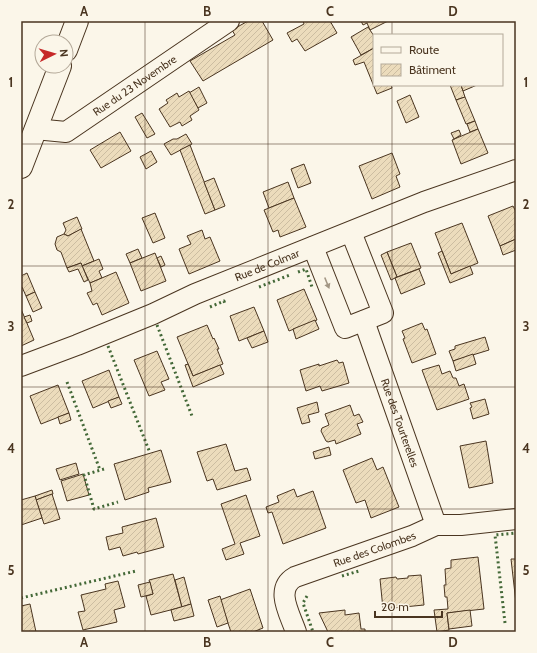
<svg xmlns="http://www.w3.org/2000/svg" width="537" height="653" font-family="Cabin,sans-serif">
	<defs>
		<pattern id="building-hatch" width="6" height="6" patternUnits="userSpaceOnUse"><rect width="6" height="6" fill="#ecdcbc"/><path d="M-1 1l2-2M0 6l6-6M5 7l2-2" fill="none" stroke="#ccbda1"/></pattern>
	</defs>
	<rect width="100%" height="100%" fill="#fbf6e9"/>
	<g fill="url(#building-hatch)" stroke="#4a3520">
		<polygon points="248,21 262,21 273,40 203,81 190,61 235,35 232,30"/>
		<polygon points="303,21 330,21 337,33 305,51 297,39 292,42 287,33 304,24"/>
		<polygon points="361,21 388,21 370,30 367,23 363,25"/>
		<polygon points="368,27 374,36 374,48 361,55 351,37"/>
		<polygon points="374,48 374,85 391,85 392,88 377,94 364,62 355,65 353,60"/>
		<polygon points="450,85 461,85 465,97 456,100"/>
		<polygon points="461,85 477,85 463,91"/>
		<polygon points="199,87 207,103 198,108 189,93"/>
		<polygon points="189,91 199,110 190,116 192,120 182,126 180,122 170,127 159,109 168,103 166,100 177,93 179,97"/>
		<polygon points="410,95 419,117 406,123 397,101"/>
		<polygon points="465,97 475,121 466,124 456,100"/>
		<polygon points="142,113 155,134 147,138 135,117"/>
		<polygon points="475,121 478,129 470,132 467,124"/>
		<polygon points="478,129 488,153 461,164 452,140"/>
		<polygon points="459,130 461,135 454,139 451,133"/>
		<polygon points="120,132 131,151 101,168 90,150"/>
		<polygon points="186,134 192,144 171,155 164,144 173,139 177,139"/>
		<polygon points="190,145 215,210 205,214 180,150"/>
		<polygon points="151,151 157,162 146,169 140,157"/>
		<polygon points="392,153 400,174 396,176 400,187 372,199 359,166"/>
		<polygon points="304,164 311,183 298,188 291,169"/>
		<polygon points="214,178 225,206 215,210 204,182"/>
		<polygon points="288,182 294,198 269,208 263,192"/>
		<polygon points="294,198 306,227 280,237 278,230 273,232 264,210"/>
		<polygon points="513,206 516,212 516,239 500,246 488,216"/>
		<polygon points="155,213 165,238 153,243 142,218"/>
		<polygon points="77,217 82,229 68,236 64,234 66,230 63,223"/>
		<polygon points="462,223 478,263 451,274 435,233"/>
		<polygon points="81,229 94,261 82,266 81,263 67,268 61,252 57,250 55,244 57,237 64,234 68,236"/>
		<polygon points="202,230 205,239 210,237 220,261 189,274 179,249 191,244 187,236"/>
		<polygon points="516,239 516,250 503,255 500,246"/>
		<polygon points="411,243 421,268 397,277 387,252"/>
		<polygon points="138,249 142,258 130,263 126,254"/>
		<polygon points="442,251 451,274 470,266 473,274 450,283 438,253"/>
		<polygon points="387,252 397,277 391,280 381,255"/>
		<polygon points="155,253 166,281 141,291 130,263"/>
		<polygon points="161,256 165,265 161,267 157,258"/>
		<polygon points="99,259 103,269 99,271 102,278 90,283 82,266"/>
		<polygon points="81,263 88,280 84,282 78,269 69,272 67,268"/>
		<polygon points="419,269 425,284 401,294 395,278"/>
		<polygon points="116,272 129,303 102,315 97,303 93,305 87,293 92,291 90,283"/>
		<polygon points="27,273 35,292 26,296 22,287 21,288 21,276"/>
		<polygon points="304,289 317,320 289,331 277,300"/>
		<polygon points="35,292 42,308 33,312 26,296"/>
		<polygon points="254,307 264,331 239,341 230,316"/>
		<polygon points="21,309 34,340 21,346"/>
		<polygon points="30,315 32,321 27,323 24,317"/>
		<polygon points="315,320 319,329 296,339 293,329"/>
		<polygon points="422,323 425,330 427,329 436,354 412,363 403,339 405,338 402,331"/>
		<polygon points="207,325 213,339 214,338 219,349 217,349 223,364 193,376 177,337"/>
		<polygon points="264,331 268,342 252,348 247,338"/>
		<polygon points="485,337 489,350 453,361 449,351 455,349 455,346"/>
		<polygon points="157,351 169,379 161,382 165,390 149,396 134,360"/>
		<polygon points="473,354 476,364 456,371 453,361"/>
		<polygon points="337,360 339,363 343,362 349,383 322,391 320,386 306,391 300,370 319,364 319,366"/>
		<polygon points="188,364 193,376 220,365 224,374 193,387 185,365"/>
		<polygon points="439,365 442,374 450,371 453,378 456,378 459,386 464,384 469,399 437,410 422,370"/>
		<polygon points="109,370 119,397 93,408 82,381"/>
		<polygon points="58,385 69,413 41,424 30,396"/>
		<polygon points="119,397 122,404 111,408 108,401"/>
		<polygon points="485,399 489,414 473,419 470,408 472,407 470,403"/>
		<polygon points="317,402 319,412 308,415 310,422 302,424 297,408"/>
		<polygon points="350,405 354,416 359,414 363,422 357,424 361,434 336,444 335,440 328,442 326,441 321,431 322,428 329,425 325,414"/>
		<polygon points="69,413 71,420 60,424 58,417"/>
		<polygon points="486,441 493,483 469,488 460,446"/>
		<polygon points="226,444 235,471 247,468 251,480 217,490 213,479 207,481 197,452"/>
		<polygon points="329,447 331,455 315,459 313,452"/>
		<polygon points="161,450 171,482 148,488 149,492 125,500 114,464"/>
		<polygon points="372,458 377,470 383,467 399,507 371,518 365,500 356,503 343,470"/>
		<polygon points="76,463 79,474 60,480 56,469"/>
		<polygon points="83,474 89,495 67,501 61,481"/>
		<polygon points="294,489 297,497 313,491 326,528 283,544 272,512 268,513 266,507 279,502 277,496"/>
		<polygon points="52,490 53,494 36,500 35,496"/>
		<polygon points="52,494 60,519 44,524 36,500"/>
		<polygon points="246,495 260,536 240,543 244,554 226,560 222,549 235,544 221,504"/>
		<polygon points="35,496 42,518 21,525 21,500"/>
		<polygon points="156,518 164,547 138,554 137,552 123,556 120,547 109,550 106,537 123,533 122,527"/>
		<polygon points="478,557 484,609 447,613 449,630 437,632 434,610 448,609 447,597 445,597 444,585 446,585 445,569 451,568 451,560"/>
		<polygon points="511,559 516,559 516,603"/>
		<polygon points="173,574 182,607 151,615 146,596 153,594 149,580"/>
		<polygon points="421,575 424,605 383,609 380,579 396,577 397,579 408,578 408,576"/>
		<polygon points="184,577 191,604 182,607 175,580"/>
		<polygon points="118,581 125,607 114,610 117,622 83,630 78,612 85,611 81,595 106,589 105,584"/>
		<polygon points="150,582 153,594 141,597 138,585"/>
		<polygon points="250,589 263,628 253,632 231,632 220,600"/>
		<polygon points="220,596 228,623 217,627 208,600"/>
		<polygon points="30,604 36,632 21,632 21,606"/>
		<polygon points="191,604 194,616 174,621 171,610"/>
		<polygon points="345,610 345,615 359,613 361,629 365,629 365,632 328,632 319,613"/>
		<polygon points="470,610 472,626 449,629 447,613"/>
	</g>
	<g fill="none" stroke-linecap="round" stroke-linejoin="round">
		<defs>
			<g id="minor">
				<path id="s1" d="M 35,129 L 66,132 L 229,21"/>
				<polyline points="313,247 345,328 383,313 351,232"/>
				<path id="s2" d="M 364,321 L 436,525"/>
				<path id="s3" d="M 21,366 L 77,345 L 153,314 L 195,294 L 424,202 L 516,170"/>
				<path id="s4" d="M 296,632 C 290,614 274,589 295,577 L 412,536 L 436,525 L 461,525 L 516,519"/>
			</g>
			<g id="secondary">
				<polyline points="66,50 77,21"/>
				<polyline points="21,167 60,66"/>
			</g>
		</defs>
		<use href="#minor" stroke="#4a3520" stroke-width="22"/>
		<use href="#secondary" stroke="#4a3520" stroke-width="24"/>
		<use href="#minor" stroke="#fbf6e9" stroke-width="20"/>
		<use href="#secondary" stroke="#fbf6e9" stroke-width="22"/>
		<g stroke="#436837" stroke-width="3" stroke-dasharray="2 3" stroke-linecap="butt">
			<polyline points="298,272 306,269 312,287"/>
			<polyline points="259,287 290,275"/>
			<polyline points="210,307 224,301 225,304"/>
			<polyline points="157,325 192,416"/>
			<polyline points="108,346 150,453"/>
			<polyline points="67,382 100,470"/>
			<polyline points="104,469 84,475 94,509 118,502"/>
			<polyline points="342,576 359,571"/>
			<polyline points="307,596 303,603 313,632"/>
			<polyline points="21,598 136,571"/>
			<polyline points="505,623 495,535 516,533"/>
		</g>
	</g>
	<defs><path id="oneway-solid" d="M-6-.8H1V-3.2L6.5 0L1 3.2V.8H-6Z"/></defs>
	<use fill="#a29684" href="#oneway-solid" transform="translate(327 283) rotate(68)"/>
	<path fill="none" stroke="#4a3520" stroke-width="1" stroke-opacity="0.55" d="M 145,21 L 145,632M 268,21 L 268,632M 392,21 L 392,35M 392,85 L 392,632M 21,144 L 516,144M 21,266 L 516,266M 21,387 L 516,387M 21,509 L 516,509"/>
	<g text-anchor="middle" stroke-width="3" stroke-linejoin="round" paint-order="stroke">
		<g font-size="11" fill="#4a3520" stroke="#fbf6e9">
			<text dy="4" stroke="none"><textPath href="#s1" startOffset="114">Rue du 23 Novembre</textPath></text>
			<text dy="4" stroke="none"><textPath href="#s3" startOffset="266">Rue de Colmar</textPath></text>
			<text dy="4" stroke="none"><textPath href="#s2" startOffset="108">Rue des Tourterelles</textPath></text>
			<text dy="4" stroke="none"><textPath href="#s4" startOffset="145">Rue des Colombes</textPath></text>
		</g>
	</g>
	<rect width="537" height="653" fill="none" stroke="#fbf6e9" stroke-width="44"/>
	<rect x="373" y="34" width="130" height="52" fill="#fbf6e9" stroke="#b4a999"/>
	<rect x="381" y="47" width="20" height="6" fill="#fbf6e9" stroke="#b4a999"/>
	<text x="409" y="54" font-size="12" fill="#4a3520">Route</text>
	<rect x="381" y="64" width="20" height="12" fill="url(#building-hatch)" stroke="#b4a999"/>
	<text x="409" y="74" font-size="12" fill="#4a3520">Bâtiment</text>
	<g transform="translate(54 54) rotate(85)"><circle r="19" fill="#fbf6e9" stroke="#b4a999"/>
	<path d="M0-3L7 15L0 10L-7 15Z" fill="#c62828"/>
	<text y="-6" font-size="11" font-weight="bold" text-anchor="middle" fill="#4a3520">N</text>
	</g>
	<path d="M375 611v6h67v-6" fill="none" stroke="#4a3520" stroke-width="2"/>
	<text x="381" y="611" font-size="12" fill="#4a3520" stroke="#fbf6e9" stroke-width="3" paint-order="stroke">20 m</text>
	<rect x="22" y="22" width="493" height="609" fill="none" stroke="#4a3520" stroke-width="1.5"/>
	<g font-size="13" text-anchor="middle" font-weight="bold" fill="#4a3520">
		<text x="84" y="16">A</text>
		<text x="207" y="16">B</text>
		<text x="330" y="16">C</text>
		<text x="453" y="16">D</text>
		<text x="11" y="87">1</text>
		<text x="526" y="87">1</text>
		<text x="11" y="209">2</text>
		<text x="526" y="209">2</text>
		<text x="11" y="331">3</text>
		<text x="526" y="331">3</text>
		<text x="11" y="453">4</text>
		<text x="526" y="453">4</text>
		<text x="11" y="575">5</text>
		<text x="526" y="575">5</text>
		<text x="84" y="647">A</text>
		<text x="207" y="647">B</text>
		<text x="330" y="647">C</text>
		<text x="453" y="647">D</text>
	</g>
</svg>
